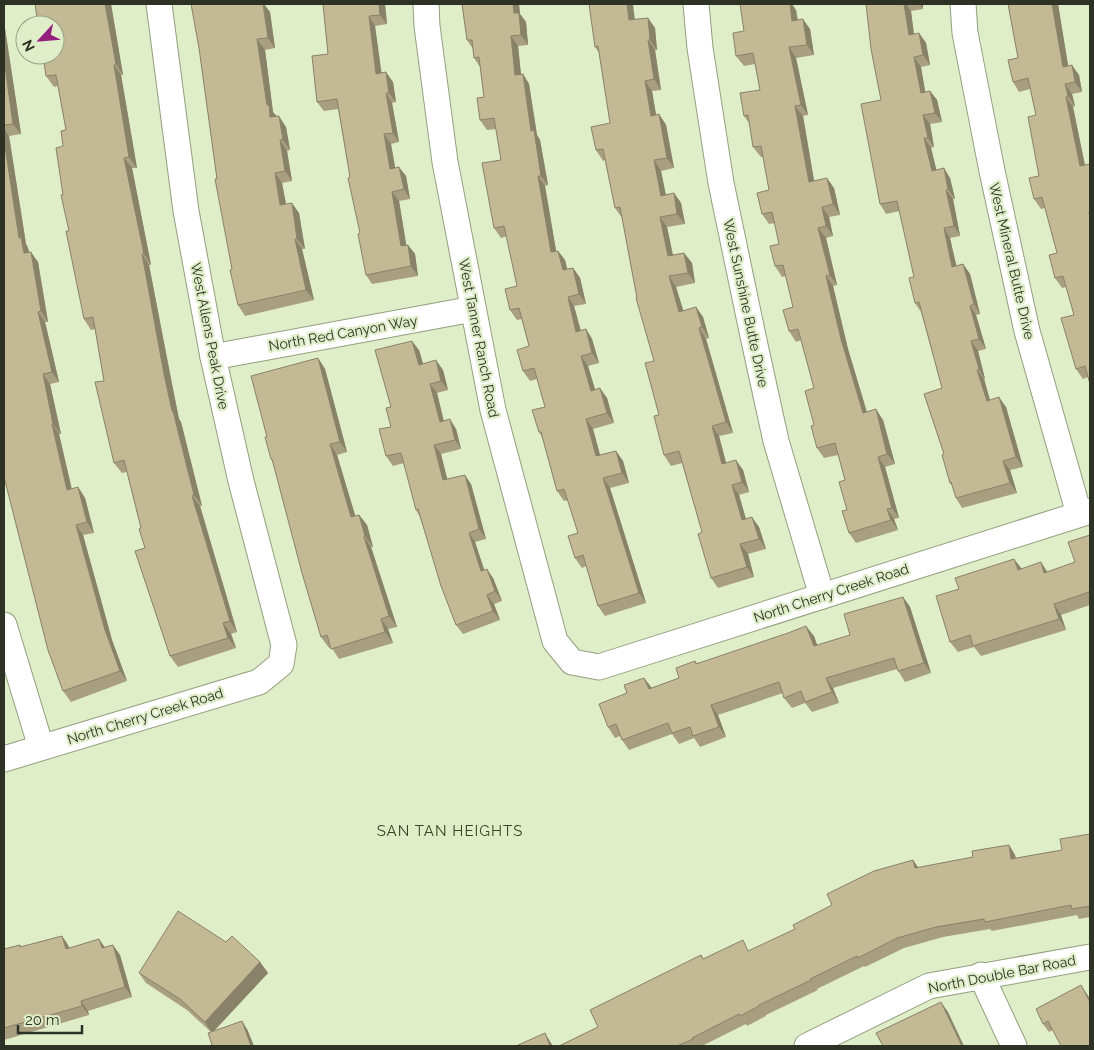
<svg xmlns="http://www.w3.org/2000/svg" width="1094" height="1050" font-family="Raleway,sans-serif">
	<rect width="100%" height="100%" fill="#e0edc9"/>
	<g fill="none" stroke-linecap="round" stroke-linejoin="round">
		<defs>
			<g id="minor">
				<polyline points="426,4 427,26 445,162 493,410 555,641 572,662 599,667 1090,511"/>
				<polyline points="696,4 700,48 721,183 753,336 776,441 822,596"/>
				<polyline points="963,4 965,33 992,171 1027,331 1079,514"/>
				<polyline points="213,357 473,309"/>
				<polyline points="4,625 41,747"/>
				<polyline points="4,759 259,682 281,664 284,645 241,481 213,357 186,211 159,4"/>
				<polyline points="981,975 1014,1046"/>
				<polyline points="807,1046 929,986 1090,957"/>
			</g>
		</defs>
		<use href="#minor" stroke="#939f7e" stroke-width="27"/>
		<use href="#minor" stroke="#fff" stroke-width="25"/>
	</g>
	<g fill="#a89f80">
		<polygon points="111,4 123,75 121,75 137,168 132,168 151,265 149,265 172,384 179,419 181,422 202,506 200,506 237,632 231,634 236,648 178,667 170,656 141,528 127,472 122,473 114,463 104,381 95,329 91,330 84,319 63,195 63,146 66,130 58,86 54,87 46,76"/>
		<polygon points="323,4 385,4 387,24 375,26 381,73 393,82 396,102 392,103 399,142 391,144 395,168 406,176 410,199 399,201 406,245 408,245 415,254 418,276 372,284 366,275 360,233 338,109 324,111 317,102 328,54"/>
		<polygon points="462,4 519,4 520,14 526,22 528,45 518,46 521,74 523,74 529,84 537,135 540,140 548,185 545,186 556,251 558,251 565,260 567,269 573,268 580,278 586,304 574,306 581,330 586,329 592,339 599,363 588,366 595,389 607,398 614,423 593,429 600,455 616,451 623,461 629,483 610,488 646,603 605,616 598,606 586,566 582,568 575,558 578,533 568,500 564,501 557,491 542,437 539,432 545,407 537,379 530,381 523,371 529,346 522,319 517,320 510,310 517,286 507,236 501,238 494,228 501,160 496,129 487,130 480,120 484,97 480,67 474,58 473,49 467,40"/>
		<polygon points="866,4 923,4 923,9 911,11 914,34 919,33 926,43 930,65 921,67 925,92 930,91 937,100 942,122 930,124 934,147 931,148 936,170 950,178 955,199 953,199 960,236 950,238 956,266 963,264 970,274 980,314 976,315 986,349 978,351 985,379 984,379 990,400 1006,407 1023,467 1010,470 1017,493 962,508 956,498 953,487 950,483 944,454 942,388 921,312 915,303 914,277 900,211 886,214 880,204 881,100"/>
		<polygon points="1008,4 1058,4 1068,66 1079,75 1082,92 1072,94 1075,106 1073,107 1085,165 1090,164 1090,384 1088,377 1083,379 1076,369 1074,315 1066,287 1062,288 1055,278 1057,253 1045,208 1041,209 1034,199 1039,176 1036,115 1030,89 1019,92 1013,82 1018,58"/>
		<polygon points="796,10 798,20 810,29 814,55 796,58 808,115 803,116 814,181 834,188 840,215 829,217 833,236 826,238 837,285 833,286 848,349 867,412 883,420 895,464 885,467 899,518 894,519 898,530 856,543 849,533 845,480 838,455 824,458 817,448 814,425 814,388 801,340 796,342 789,331 793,307 786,276 782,277 775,266 779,244 775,223 769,224 762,214 769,190 763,157 761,157 753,147 749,123 744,116 760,90 755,64 744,66 736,56 744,31"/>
		<polygon points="270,12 275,48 265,50 273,112 276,117 286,127 290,150 287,151 292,181 282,183 286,204 299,213 305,249 302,249 314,300 245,316 238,305 217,179 199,48"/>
		<polygon points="648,18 655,28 657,50 655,50 661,90 652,91 656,115 659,114 666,125 674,168 661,171 666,195 674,193 681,203 685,224 667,227 673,255 684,253 692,263 695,283 676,287 683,311 696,307 703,317 709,338 706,339 733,433 719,436 726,463 743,470 749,492 739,495 746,519 759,527 766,549 748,554 754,577 718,588 711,578 702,532 682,463 671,466 664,455 654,361 637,298 622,218 615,208 605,160 603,161 596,150 610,123 599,53 595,47 635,19"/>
		<polygon points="4,22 21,134 9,136 26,244 28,248 29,252 38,262 48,322 45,322 59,382 50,384 61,434 59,434 72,489 78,487 85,498 94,533 83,535 112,640 127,681 71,702 63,691 4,477"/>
		<polygon points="419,350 423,364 443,370 448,390 437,393 444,421 456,429 461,449 441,454 447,479 471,484 486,539 475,542 484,570 493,578 502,601 494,604 500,620 463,634 456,625 420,517 416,510 404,463 393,466 386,456 391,427 391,407"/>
		<polygon points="318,358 325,369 347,452 337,455 355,516 359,515 367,525 373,547 371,547 397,627 388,629 393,643 339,659 331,647 329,648 321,637 273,463 271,459 267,437"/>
		<polygon points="1090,535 1090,605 1061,615 1066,630 981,656 974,647 958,652 950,642 1021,569 1047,572 1075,562"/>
		<polygon points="903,597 910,607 931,673 905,682 897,669 833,688 839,703 812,712 805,703 792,708 784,698 783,693 718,715 726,737 700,747 694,738 679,744 672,734 629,750 622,740 620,736 615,738 608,727 652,688 679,678 695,661 697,663 814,636 817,645 850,635"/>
		<polygon points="1090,834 1090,917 1079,919 1077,915 992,931 990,929 943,937 904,948 865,967 864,966 817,989 818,990 766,1015 766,1016 747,1026 746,1024 702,1046 559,1046 598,1027 701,955 704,959 750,951 795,929 832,905 913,860 918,868 973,857 1009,845 1015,855 1016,858 1062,850"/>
		<polygon points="62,936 68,945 69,948 99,939 105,948 120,955 132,997 88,1011 89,1015 4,1040 4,949 20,945 21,947"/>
		<polygon points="226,942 260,962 268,973 214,1031 242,1021 248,1031 212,1045 211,1032 187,1010 146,983 139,973"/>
		<polygon points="1087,994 1090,999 1090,1046 1053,1030 1049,1032 1043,1024"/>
	</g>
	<g fill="#888268">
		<polygon points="105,4 111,4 123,75 116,64"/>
		<polygon points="263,4 264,4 270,12 275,48 268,38"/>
		<polygon points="379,4 385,4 387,24 380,15"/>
		<polygon points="513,4 519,4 520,14 526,22 528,45 521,35 514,13"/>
		<polygon points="627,4 633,4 636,30 629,20"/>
		<polygon points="790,4 792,4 796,10 799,31 792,21"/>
		<polygon points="904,4 906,4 911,11 915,44 909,35"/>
		<polygon points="920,4 923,4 923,9"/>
		<polygon points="1052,4 1058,4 1070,77 1063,67"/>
		<polygon points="369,16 375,26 383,83 376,74"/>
		<polygon points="648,18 655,28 657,50 650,40"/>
		<polygon points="803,19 810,29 814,55 807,45"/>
		<polygon points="4,22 21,134 13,124 4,59"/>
		<polygon points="919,33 926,43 930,65 923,55"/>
		<polygon points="511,36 518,46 522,85 515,75"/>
		<polygon points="257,39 265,50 273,112 276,115 278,128 270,117 267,105"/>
		<polygon points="648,40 655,50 661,90 654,79"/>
		<polygon points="789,47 796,58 808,115 801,105"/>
		<polygon points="914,57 921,67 927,102 921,93"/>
		<polygon points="114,65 121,75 137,168 129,157"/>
		<polygon points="1072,65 1079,75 1082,92 1075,82"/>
		<polygon points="386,72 393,82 396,102 389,93"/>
		<polygon points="523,74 529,84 537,135 540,140 548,185 541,176 531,131"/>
		<polygon points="645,81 652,91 658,126 651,116"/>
		<polygon points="1065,84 1072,94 1075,106 1068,96"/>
		<polygon points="930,91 937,100 942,122 935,113"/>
		<polygon points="386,93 392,103 399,142 393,133"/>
		<polygon points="1066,97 1073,107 1087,176 1080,166"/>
		<polygon points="795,106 803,116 816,192 809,182"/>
		<polygon points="659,114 666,125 674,168 667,158"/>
		<polygon points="923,115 930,124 934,147 928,138"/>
		<polygon points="279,116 286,127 290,150 283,140"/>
		<polygon points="4,129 9,136 26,244 28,248 31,263 24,253 19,238 4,140"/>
		<polygon points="384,134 391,144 397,178 390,169"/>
		<polygon points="924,138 931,148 939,180 932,171"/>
		<polygon points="280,140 287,151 292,181 285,171"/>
		<polygon points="124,158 132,168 151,265 144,254"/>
		<polygon points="654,160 661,171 668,206 661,196"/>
		<polygon points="399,167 406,176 410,199 404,189"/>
		<polygon points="944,168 950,178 955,199 948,189"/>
		<polygon points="275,173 282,183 288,215 280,205"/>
		<polygon points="538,176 545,186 558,262 551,252"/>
		<polygon points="827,178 834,188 840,215 833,204"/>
		<polygon points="946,190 953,199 960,236 954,226"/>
		<polygon points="392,192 399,201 408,255 401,246"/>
		<polygon points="674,193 681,203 685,224 677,214"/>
		<polygon points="292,203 299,213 305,249 297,239"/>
		<polygon points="822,207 829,217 833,236 826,226"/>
		<polygon points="660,217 667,227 675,266 668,256"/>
		<polygon points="818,228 826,238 837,285 830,275"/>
		<polygon points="944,228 950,238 959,277 952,267"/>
		<polygon points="295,239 302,249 314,300 306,290"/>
		<polygon points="408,245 415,254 418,276 411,266"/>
		<polygon points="558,251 565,260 570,280 563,270"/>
		<polygon points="31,252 38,262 48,322 41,311"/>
		<polygon points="684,253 692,263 695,283 688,273"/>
		<polygon points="142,254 149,265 172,384 179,419 181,422 202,506 194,495 172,411 164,374"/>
		<polygon points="963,264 970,274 980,314 974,304"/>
		<polygon points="573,268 580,278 586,304 579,294"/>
		<polygon points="669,276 676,287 687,322 679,312"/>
		<polygon points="826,276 833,286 848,349 870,423 863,413 841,339"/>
		<polygon points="568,297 574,306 583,341 576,332"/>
		<polygon points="970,306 976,315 986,349 979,339"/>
		<polygon points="696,307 703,317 709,338 702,327"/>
		<polygon points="38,312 45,322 59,382 52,372"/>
		<polygon points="699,328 706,339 733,433 726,422"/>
		<polygon points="586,329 592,339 599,363 592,353"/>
		<polygon points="412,341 419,350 426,374 419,365"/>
		<polygon points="971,341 978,351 985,379 979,369"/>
		<polygon points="581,356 588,366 598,400 591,391"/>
		<polygon points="318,358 325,369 347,452 340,442"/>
		<polygon points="436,360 443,370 448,390 441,381"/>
		<polygon points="977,370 984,379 993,411 987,401"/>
		<polygon points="43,374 50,384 61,434 53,424"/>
		<polygon points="430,384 437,393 446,431 440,422"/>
		<polygon points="600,388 607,398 614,423 607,413"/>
		<polygon points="999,397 1006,407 1023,467 1016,457"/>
		<polygon points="876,409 883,420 895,464 887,454"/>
		<polygon points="450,419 456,429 461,449 455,440"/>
		<polygon points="586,419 593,429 603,466 596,456"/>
		<polygon points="52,424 59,434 74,500 67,490"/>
		<polygon points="712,426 719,436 729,474 722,464"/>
		<polygon points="330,444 337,455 359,528 351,517"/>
		<polygon points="434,445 441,454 450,490 443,480"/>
		<polygon points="616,451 623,461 629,483 622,473"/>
		<polygon points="878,457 885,467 899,518 892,508"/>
		<polygon points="736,460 743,470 749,492 742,482"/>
		<polygon points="1003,461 1010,470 1017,493 1010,483"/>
		<polygon points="465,475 471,484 486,539 479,529"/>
		<polygon points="603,478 610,488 646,603 639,593"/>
		<polygon points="732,485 739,495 749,530 742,520"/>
		<polygon points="78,487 85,498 94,533 87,522"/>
		<polygon points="192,496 200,506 237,632 230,621"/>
		<polygon points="887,509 894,519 898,530 891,520"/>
		<polygon points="359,515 367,525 373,547 365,536"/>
		<polygon points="752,517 759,527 766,549 759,539"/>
		<polygon points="76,525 83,535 112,640 127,681 120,671 105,630"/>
		<polygon points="469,533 475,542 488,581 481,571"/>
		<polygon points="364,537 371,547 397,627 389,616"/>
		<polygon points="740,544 748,554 754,577 747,567"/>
		<polygon points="1014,559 1022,569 1018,570"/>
		<polygon points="1041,562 1048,573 1044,573"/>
		<polygon points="487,569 493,578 502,601 495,591"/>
		<polygon points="487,595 494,604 500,620 493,611"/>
		<polygon points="903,597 910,607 931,673 924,663"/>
		<polygon points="1054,604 1061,615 1066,630 1059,619"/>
		<polygon points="381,619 388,629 393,643 385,632"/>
		<polygon points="223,623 231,634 236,648 228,638"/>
		<polygon points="806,626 814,636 821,656 814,646"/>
		<polygon points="644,678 652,688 649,689"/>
		<polygon points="826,678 833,688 839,703 832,692"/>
		<polygon points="711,705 718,715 726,737 719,727"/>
		<polygon points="1009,845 1015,855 1018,869 1011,859"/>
		<polygon points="913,860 920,870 915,868"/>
		<polygon points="62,936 68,945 72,959 66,949"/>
		<polygon points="99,939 106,949 102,948"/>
		<polygon points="113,945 120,955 132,997 125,987"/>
		<polygon points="260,962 268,973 212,1033 205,1022"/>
		<polygon points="1081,985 1090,999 1090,1002"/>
		<polygon points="81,1001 88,1011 89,1015 82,1006"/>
		<polygon points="941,1002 948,1012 964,1046 962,1046"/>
		<polygon points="242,1021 248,1031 254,1046 251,1046"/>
		<polygon points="545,1033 551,1043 553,1046 550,1046"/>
	</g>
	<g fill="#c3b995" stroke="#888268">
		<polygon points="35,4 105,4 116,64 114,65 129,157 124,158 144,254 142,254 164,374 172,411 173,411 194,495 192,496 230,621 223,623 228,638 170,656 135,551 145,548 139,529 141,528 124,460 114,463 95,382 104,381 93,317 84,319 66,231 69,231 61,195 63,195 56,148 63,146 61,131 66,130 56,75 46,76 43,55 55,55 55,25 38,25"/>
		<polygon points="191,4 263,4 268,38 257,39 267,105 269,105 270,117 279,116 283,140 280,140 285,171 275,173 280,205 292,203 297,239 295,239 306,290 238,305 230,270 232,269 215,179 217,179 199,48"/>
		<polygon points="323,4 379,4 380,15 369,16 376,74 386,72 389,93 386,93 393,133 384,134 390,169 399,167 404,189 392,192 401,246 408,245 411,266 366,275 358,234 360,233 348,178 350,177 337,99 317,102 312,56 328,54"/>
		<polygon points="462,4 513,4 514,13 519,13 521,35 511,36 515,75 523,74 531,131 534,130 541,176 538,176 551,252 558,251 563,270 573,268 579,294 568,297 576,332 586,329 592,353 581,356 591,391 600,388 607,413 586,419 596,456 616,451 622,473 603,478 639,593 598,606 583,555 575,558 568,536 578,533 564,489 557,491 541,432 539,432 532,410 545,407 534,368 523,371 517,350 529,346 519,308 510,310 505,289 517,286 504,226 494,228 482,163 501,160 494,118 480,120 477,98 484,97 479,57 474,58 472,40 467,40"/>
		<polygon points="589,4 627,4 629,20 648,18 650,40 648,40 654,79 645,81 651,116 659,114 667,158 654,160 661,196 674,193 677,214 660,217 668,256 684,253 688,273 669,276 679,312 696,307 702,327 699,328 726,422 712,426 722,464 736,460 742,482 732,485 742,520 752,517 759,539 740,544 747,567 711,578 698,534 702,532 679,451 664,455 654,416 659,415 645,363 654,361 636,298 637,298 620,207 615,208 603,149 596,150 591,127 610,123 598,46 595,47"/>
		<polygon points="740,4 790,4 792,21 803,19 807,45 789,47 801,105 795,106 809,182 827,178 833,204 822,207 826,226 818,228 830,275 826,276 841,339 863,413 876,409 887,454 878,457 892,508 887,509 891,520 849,533 842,511 847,510 839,482 845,480 835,443 817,448 811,426 814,425 805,391 814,388 798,329 789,331 783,310 793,307 783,265 775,266 770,246 779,244 772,212 762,214 757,193 769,190 761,146 753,147 748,115 744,116 740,93 760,90 753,53 736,56 733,33 744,31"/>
		<polygon points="866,4 904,4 909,35 919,33 923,55 914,57 921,93 930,91 935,113 923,115 928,138 924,138 932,171 944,168 948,189 946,190 954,226 944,228 952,267 963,264 974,304 970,306 979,339 971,341 979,369 977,370 987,401 999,397 1016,457 1003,461 1010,483 956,498 951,482 950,483 942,455 944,454 924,394 942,388 919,302 915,303 909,278 914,277 897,201 880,204 861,104 881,100 871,49"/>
		<polygon points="1008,4 1052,4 1063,67 1072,65 1075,82 1065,84 1068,96 1066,97 1080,166 1090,164 1090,211 1089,212 1090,218 1090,384 1085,366 1076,369 1061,318 1074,315 1063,276 1055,278 1049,255 1057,253 1042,197 1034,199 1029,178 1039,176 1028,117 1036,115 1028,78 1013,82 1008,60 1018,58"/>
		<polygon points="4,59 13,124 4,125"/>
		<polygon points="4,140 19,238 21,237 24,253 31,252 41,311 38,312 52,372 43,374 53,424 52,424 67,490 78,487 87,522 76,525 105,630 120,671 63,691 48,650 4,477"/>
		<polygon points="412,341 419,365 436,360 441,381 430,384 440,422 450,419 455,440 434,445 443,480 465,475 479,529 469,533 481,571 487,569 495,591 487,595 493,611 456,625 441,586 418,509 416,510 401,453 386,456 379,429 391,427 386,408 391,407 375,350"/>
		<polygon points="318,358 340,442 330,444 351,517 359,515 365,536 364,537 389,616 381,619 385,632 331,649 327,635 321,637 302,573 272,459 271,459 265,437 267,437 251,376"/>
		<polygon points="1090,535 1090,595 1089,592 1054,604 1059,619 973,646 970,635 950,642 936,596 959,589 955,578 1014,559 1018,570 1041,562 1044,573 1075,562 1068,542"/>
		<polygon points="903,597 924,663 898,671 894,658 826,678 832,692 805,702 801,691 784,698 779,682 711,705 719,727 693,736 690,727 672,733 668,723 622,740 616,724 608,727 599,704 627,693 624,685 644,678 649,689 679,678 676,668 695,661 696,664 788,633 806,626 814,646 850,635 844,614"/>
		<polygon points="1090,834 1090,906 1072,909 1071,905 985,922 984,919 936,927 897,938 858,958 857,956 810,979 811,980 759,1005 759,1006 740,1016 739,1014 692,1038 693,1039 677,1046 559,1046 598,1027 590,1010 701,955 703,959 743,940 748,951 795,929 793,925 832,905 827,894 874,871 913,860 915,868 973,857 972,851 1009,845 1011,859 1062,850 1060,839"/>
		<polygon points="178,911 226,942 232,936 260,962 205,1022 180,999 139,973"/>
		<polygon points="62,936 66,949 99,939 102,948 113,945 125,987 81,1001 82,1006 4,1028 4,949 20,945 20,947"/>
		<polygon points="1081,985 1090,1002 1090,1046 1061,1046 1048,1021 1043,1024 1036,1009"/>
		<polygon points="941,1002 962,1046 883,1046 876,1033"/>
		<polygon points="242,1021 251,1046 209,1046 212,1045 208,1033"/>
		<polygon points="545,1033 550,1046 516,1046"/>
	</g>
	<g text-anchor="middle" stroke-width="4.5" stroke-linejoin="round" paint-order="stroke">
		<g font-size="14" fill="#2d3225" stroke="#e0edc9">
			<text transform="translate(1012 261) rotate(77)" y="5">West Mineral Butte Drive</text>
			<text transform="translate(746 303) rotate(78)" y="5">West Sunshine Butte Drive</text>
			<text transform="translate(343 333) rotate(-10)" y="5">North Red Canyon Way</text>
			<text transform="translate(210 336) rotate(79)" y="5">West Allens Peak Drive</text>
			<text transform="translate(479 338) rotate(79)" y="5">West Tanner Ranch Road</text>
			<text transform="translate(831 593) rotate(-18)" y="5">North Cherry Creek Road</text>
			<text transform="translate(145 716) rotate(-17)" y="5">North Cherry Creek Road</text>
			<text transform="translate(1002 974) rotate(-11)" y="5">North Double Bar Road</text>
		</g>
		<g font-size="15" letter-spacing="1" fill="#394325" stroke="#e0edc9">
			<text x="450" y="836">SAN TAN HEIGHTS</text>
		</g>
	</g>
	<rect width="1094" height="1050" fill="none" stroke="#2d3225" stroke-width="10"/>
	<g transform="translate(40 40) rotate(244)"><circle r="24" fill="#e0edc9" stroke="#98a287"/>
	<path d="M0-4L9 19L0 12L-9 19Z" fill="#94207e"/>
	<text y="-8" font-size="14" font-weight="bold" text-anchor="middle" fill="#2d3225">N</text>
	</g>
	<path d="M18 1025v8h64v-8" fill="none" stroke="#2d3225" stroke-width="2.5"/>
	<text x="25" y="1025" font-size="15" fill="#2d3225" stroke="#e0edc9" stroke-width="4" paint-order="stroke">20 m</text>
</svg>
